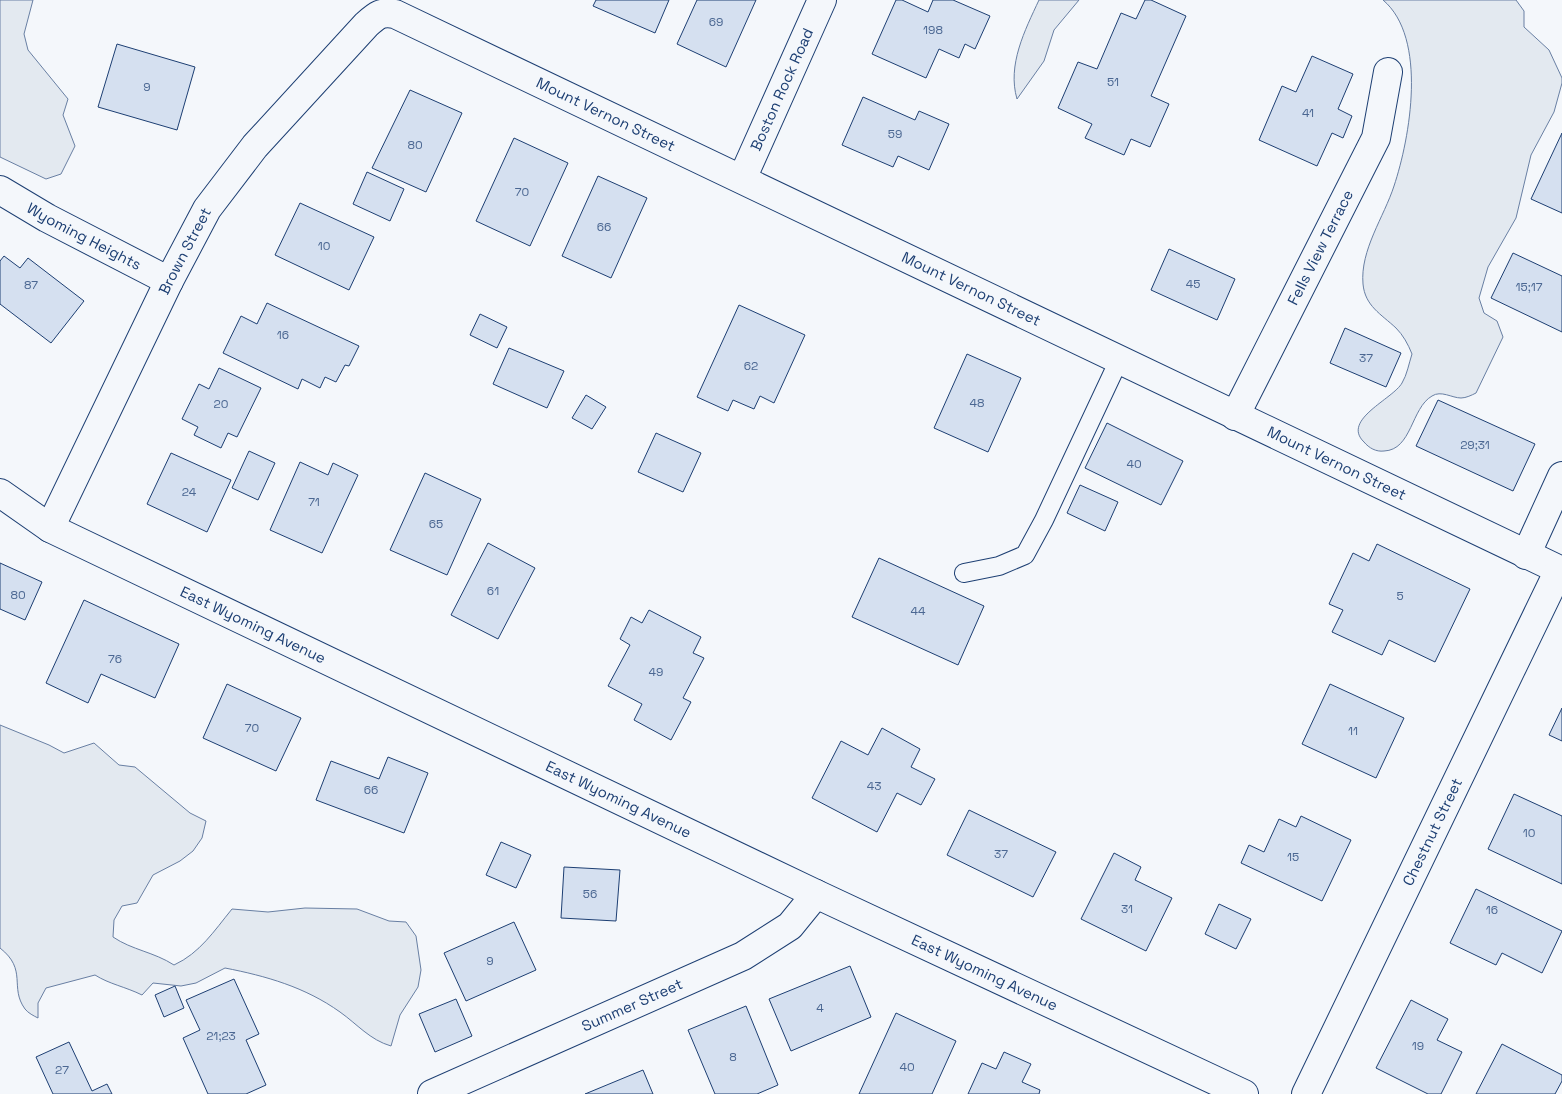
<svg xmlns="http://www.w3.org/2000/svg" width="1562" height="1094" font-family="'Space Grotesk',sans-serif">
	<rect width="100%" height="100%" fill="#f4f7fb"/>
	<g fill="#e3e9f0" stroke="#687fa3">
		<polygon points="0,0 33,0 24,34 28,50 68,99 63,115 75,146 61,174 46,179 0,157"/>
		<path d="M 1039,0 L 1079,0 L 1054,30 L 1044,61 L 1017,99 C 1007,65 1025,30 1039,0 Z"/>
		<path d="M 1383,0 L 1516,0 L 1524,11 L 1524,27 L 1549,50 L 1562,78 L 1562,83 L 1554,112 L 1531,155 L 1516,218 L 1488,267 L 1479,298 L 1484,313 L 1497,321 L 1503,337 L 1476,393 C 1472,395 1466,398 1461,398 C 1452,398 1441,390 1432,396 C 1411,408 1412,450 1384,451 C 1376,452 1369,448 1364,442 C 1341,420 1393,399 1402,383 C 1407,375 1409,363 1412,354 C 1408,344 1403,335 1396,328 C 1381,314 1365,306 1363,284 C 1360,250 1384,217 1394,186 C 1410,138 1428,38 1383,0 Z"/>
		<path d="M 0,725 L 49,745 L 64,753 L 94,743 L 119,765 L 135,767 L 190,813 L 206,821 L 202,838 L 193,851 L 180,861 L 153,875 L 137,903 L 122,906 L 114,920 L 113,937 C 132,950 154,952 174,965 C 200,953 214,931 232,909 L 268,912 L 305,908 L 357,909 L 389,921 L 406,922 L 416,936 L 421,970 L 418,987 L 400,1015 L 391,1046 C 370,1040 357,1024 340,1012 C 305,987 266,976 225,968 L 196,983 L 181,986 L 153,983 L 142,995 C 126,987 109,984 95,975 L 46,988 L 38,1003 L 38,1018 C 34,1016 28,1013 25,1009 C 9,987 28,970 0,948 Z"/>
	</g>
	<g fill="#d5e0f0" stroke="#1d3f73">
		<polygon points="596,0 669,0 655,33 593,6"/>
		<polygon points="697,0 756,0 726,67 677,44"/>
		<polygon points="896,0 902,0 928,12 933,0 953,0 990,16 975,49 965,44 959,58 939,49 926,78 872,54"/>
		<polygon points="1145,0 1151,0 1186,16 1151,96 1169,104 1150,147 1131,139 1124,155 1085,138 1092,124 1058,108 1078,62 1097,69 1121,13 1136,19"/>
		<polygon points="117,44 195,67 177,130 98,107"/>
		<polygon points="1312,56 1353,74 1338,109 1352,116 1343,138 1332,133 1317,166 1259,140 1282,86 1296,92"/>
		<polygon points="410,90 462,113 426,192 372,168"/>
		<polygon points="863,97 915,120 919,111 949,124 929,170 898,156 893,167 842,145"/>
		<polygon points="1562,133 1562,213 1531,199"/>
		<polygon points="514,138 568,163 530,246 476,221"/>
		<polygon points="367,172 404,189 390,221 353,204"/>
		<polygon points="598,176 647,198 611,278 562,256"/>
		<polygon points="300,203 374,237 349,290 275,255"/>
		<polygon points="1169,249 1235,279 1217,320 1151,290"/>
		<polygon points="1513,253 1562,276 1562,332 1491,298"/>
		<polygon points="4,256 20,268 28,258 84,301 51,343 0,304 0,261"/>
		<polygon points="267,303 359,346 349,366 345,365 336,382 325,377 320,388 302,379 298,389 223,353 241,316 257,324"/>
		<polygon points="739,305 805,335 774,403 760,396 754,409 733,400 728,411 697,397"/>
		<polygon points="480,314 507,327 497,348 470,335"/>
		<polygon points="1345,328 1401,353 1386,387 1330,363"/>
		<polygon points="509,348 564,371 547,408 493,384"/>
		<polygon points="967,354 1021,378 988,452 934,428"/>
		<polygon points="219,368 261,388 237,437 228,433 221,448 194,435 198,427 182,419 199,384 209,389"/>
		<polygon points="586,395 606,407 592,429 572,418"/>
		<polygon points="1438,400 1535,444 1513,491 1416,446"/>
		<polygon points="1107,423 1183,461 1161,505 1085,468"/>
		<polygon points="656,433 701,453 683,492 638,472"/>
		<polygon points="249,451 275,463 258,500 232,488"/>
		<polygon points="171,453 231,480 207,532 147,504"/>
		<polygon points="300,462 328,475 333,463 358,475 322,553 270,530"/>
		<polygon points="425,473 481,499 447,575 390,550"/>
		<polygon points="1080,485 1118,502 1105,531 1067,513"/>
		<polygon points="488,543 535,568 498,639 451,615"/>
		<polygon points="1377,544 1470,589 1435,662 1389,640 1382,655 1332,632 1343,610 1329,604 1353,553 1369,561"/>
		<polygon points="879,558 984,606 958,665 852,617"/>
		<polygon points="0,563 42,582 25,620 0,609"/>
		<polygon points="84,600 179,644 155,698 101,674 88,703 46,683"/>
		<polygon points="649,610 701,637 693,653 704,658 683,698 691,702 671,740 634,720 642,704 608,686 630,645 620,639 631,617 642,623"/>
		<polygon points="227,684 301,718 276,771 203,738"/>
		<polygon points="1330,684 1404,718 1376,778 1302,744"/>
		<polygon points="1562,708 1562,741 1549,735"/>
		<polygon points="882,728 920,749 911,767 935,779 921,805 897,793 877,832 812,798 841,741 868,755"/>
		<polygon points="388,757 428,773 404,833 316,800 331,761 379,779"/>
		<polygon points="1514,794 1562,816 1562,884 1488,849"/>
		<polygon points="969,810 1056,852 1033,897 947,855"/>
		<polygon points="1301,816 1351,840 1322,901 1241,863 1249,845 1264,852 1279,819 1296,827"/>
		<polygon points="501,842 531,855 516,888 486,875"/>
		<polygon points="1114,853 1141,867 1135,880 1172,898 1146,951 1081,919"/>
		<polygon points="564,867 620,870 616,921 561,918"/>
		<polygon points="1476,889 1562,931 1542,973 1502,953 1496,965 1450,943"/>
		<polygon points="1219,904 1251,919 1236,949 1205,934"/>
		<polygon points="514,922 536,970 466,1001 444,953"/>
		<polygon points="850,966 871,1017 791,1051 769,999"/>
		<polygon points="234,979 259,1034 246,1040 266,1085 246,1094 208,1094 183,1038 200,1030 186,1000"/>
		<polygon points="175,986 184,1008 164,1017 155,995"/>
		<polygon points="456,999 472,1036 435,1052 419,1014"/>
		<polygon points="1411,1000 1448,1019 1437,1040 1462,1052 1441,1094 1428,1094 1376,1068"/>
		<polygon points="746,1006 778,1085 757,1094 715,1094 688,1030"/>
		<polygon points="896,1013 956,1041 932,1094 859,1094"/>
		<polygon points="69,1042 92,1091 107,1084 112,1094 53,1094 36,1057"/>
		<polygon points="1502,1044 1562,1075 1562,1081 1555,1094 1476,1094"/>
		<polygon points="1004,1052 1031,1064 1022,1082 1040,1090 1039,1094 968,1094 982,1063 996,1069"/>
		<polygon points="643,1070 653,1094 585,1094"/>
	</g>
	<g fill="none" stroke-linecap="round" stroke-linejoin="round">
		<defs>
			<polyline id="lane" points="964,573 999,566 1025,555 1044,520 1119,360"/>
			<g id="street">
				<path id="s1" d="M 742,179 L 822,0"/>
				<path id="s2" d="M 0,190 L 47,218 L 169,281"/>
				<path id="s3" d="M 1235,416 L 1376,138 L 1388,72"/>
				<path id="s4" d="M 0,493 L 50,528 L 816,894 L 1244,1094"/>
				<path id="s5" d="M 50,528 L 169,281 L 207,209 L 255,146 L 366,25 C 376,16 381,11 395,14 L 1562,571"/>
				<polyline points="1526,555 1562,476"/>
				<path id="s6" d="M 432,1094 L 743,956 L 790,926 L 816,894"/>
				<path id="s7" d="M 1306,1094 L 1559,570"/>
			</g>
		</defs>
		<use href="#lane" stroke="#1d3f73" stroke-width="20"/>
		<use href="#street" stroke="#1d3f73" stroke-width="30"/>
		<use href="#lane" stroke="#f4f7fb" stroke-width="18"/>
		<use href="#street" stroke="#f4f7fb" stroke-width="28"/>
	</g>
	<g text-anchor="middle" stroke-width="4" stroke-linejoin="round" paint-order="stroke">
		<g font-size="12" fill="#4b6792">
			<text x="716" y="26">69</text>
			<text x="933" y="34">198</text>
			<text x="1113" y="86">51</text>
			<text x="147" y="91">9</text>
			<text x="1308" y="117">41</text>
			<text x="895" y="138">59</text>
			<text x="415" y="149">80</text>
			<text x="522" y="196">70</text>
			<text x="604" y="231">66</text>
			<text x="324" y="250">10</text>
			<text x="1193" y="288">45</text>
			<text x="31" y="289">87</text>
			<text x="1529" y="291">15;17</text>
			<text x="283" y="339">16</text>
			<text x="1366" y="362">37</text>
			<text x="751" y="370">62</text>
			<text x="977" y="407">48</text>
			<text x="221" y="408">20</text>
			<text x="1475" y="449">29;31</text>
			<text x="1134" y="468">40</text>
			<text x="189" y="496">24</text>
			<text x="314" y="506">71</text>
			<text x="436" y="528">65</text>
			<text x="493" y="595">61</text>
			<text x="18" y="599">80</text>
			<text x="1400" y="600">5</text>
			<text x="918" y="615">44</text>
			<text x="115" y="663">76</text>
			<text x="656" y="676">49</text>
			<text x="252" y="732">70</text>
			<text x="1353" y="735">11</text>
			<text x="874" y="790">43</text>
			<text x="371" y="794">66</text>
			<text x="1529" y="837">10</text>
			<text x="1001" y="858">37</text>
			<text x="1293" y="861">15</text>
			<text x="590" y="898">56</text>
			<text x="1127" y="913">31</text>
			<text x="1492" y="914">16</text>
			<text x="490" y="965">9</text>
			<text x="820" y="1012">4</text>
			<text x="221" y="1040">21;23</text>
			<text x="1418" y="1050">19</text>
			<text x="733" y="1061">8</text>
			<text x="907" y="1071">40</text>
			<text x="62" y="1074">27</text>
		</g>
		<g font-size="15" fill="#1d3f73" stroke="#f4f7fb">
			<text dy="5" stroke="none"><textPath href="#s1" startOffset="98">Boston Rock Road</textPath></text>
			<text dy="5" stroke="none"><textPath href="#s5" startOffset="865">Mount Vernon Street</textPath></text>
			<text dy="5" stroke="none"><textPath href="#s2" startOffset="96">Wyoming Heights</textPath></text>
			<text dy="5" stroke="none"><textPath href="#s3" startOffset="189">Fells View Terrace</textPath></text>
			<text dy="5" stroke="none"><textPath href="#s5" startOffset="308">Brown Street</textPath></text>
			<text dy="5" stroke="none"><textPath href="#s5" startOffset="1270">Mount Vernon Street</textPath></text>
			<text dy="5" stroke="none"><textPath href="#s5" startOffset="1675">Mount Vernon Street</textPath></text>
			<text dy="5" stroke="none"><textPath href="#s4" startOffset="286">East Wyoming Avenue</textPath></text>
			<text dy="5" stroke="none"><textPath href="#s4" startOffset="691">East Wyoming Avenue</textPath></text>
			<text dy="5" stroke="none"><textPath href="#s7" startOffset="291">Chestnut Street</textPath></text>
			<text dy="5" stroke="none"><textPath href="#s4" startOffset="1096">East Wyoming Avenue</textPath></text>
			<text dy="5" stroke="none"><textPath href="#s6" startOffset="219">Summer Street</textPath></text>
		</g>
	</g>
</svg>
